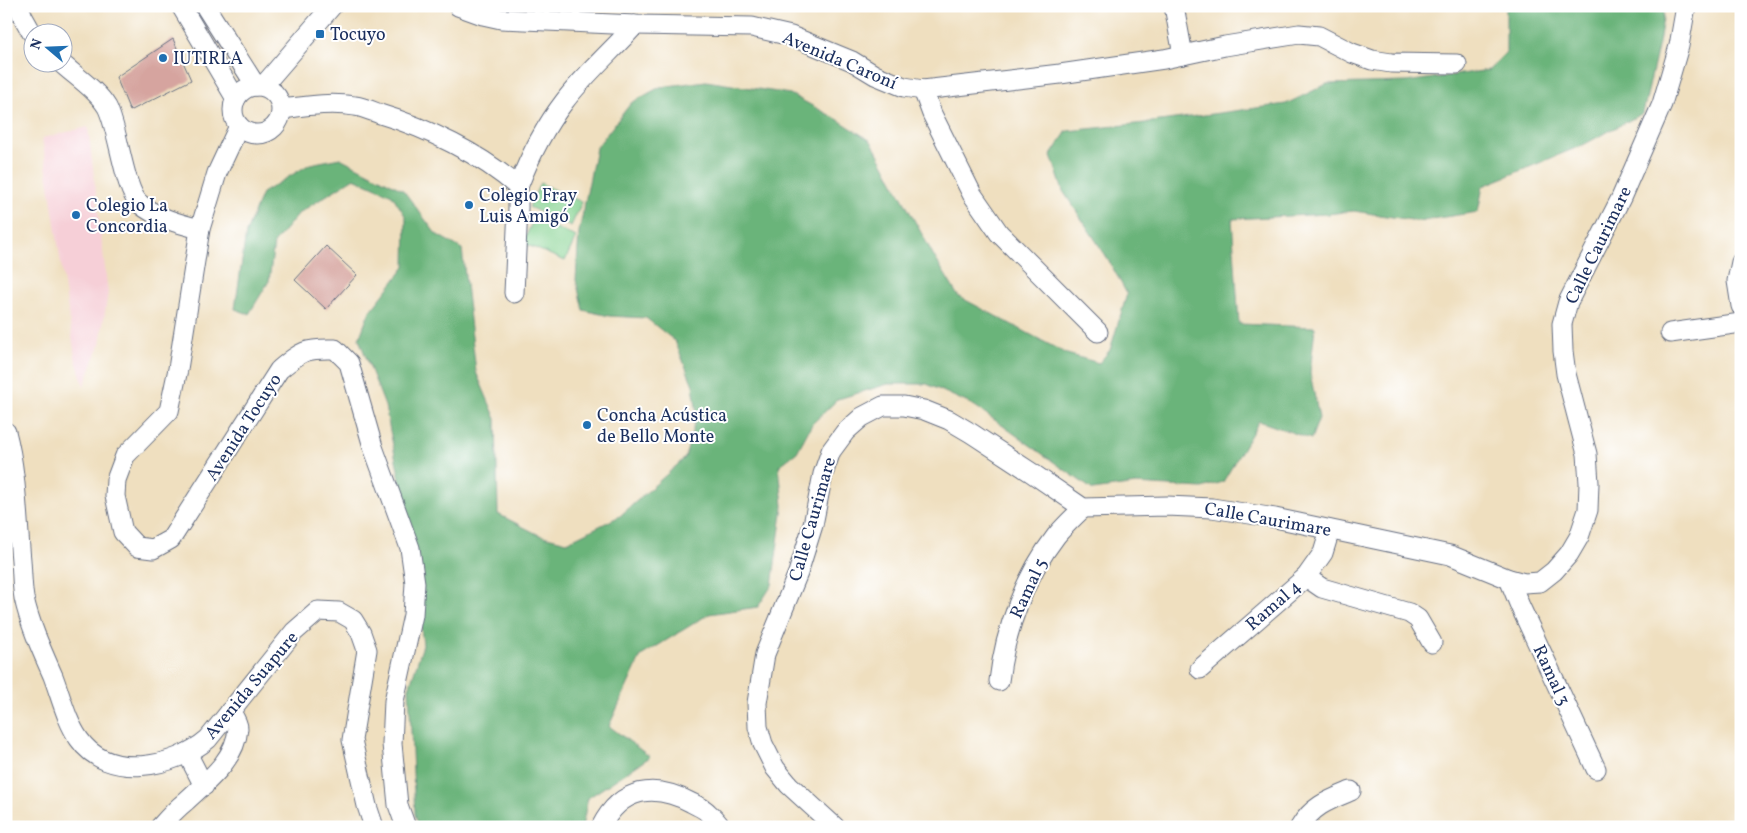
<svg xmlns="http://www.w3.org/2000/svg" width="1747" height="833" font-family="Vollkorn,serif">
	<rect width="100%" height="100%" fill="#fff"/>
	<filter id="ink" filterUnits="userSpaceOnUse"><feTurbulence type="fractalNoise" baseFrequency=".02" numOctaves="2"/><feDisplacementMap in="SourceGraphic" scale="10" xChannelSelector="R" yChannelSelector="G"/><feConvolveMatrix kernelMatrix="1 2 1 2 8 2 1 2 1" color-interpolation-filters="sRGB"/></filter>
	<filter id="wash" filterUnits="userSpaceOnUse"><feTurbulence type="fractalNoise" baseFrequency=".0096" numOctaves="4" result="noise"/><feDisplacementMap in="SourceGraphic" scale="20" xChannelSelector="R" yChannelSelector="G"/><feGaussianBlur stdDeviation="1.12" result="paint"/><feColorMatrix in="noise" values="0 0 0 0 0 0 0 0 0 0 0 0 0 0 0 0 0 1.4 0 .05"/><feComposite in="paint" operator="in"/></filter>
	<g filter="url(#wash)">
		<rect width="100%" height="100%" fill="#efdfbf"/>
		<polygon fill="#f6cfd7" points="88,127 108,293 100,344 84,386 75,357 42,138"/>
		<g fill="#84d290" stroke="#508077">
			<polygon points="540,183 582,202 571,226 529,207"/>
			<polygon points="534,218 576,237 565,261 523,243"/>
		</g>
		<polygon fill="#6bb47a" stroke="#43726c" points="1506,6 1665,6 1659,43 1643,113 1583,145 1483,186 1478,212 1418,221 1354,211 1327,214 1232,219 1239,324 1315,327 1310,373 1319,418 1311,439 1259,421 1223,482 1202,488 1136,484 1093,490 975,406 927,384 888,384 838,399 812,424 797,452 779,466 783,506 772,585 758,607 709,614 641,656 609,726 650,757 588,798 582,827 419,827 415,815 409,688 423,645 408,519 385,406 359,339 369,313 405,267 406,217 392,195 354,178 299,213 274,243 269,281 249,314 235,309 246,233 262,193 310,164 340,158 403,190 436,234 462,249 476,372 496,419 498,514 539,535 567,542 620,516 685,458 697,414 693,385 675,341 646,318 609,316 583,310 576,280 579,232 596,148 631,103 660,87 706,81 790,94 837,119 871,141 935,258 958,296 1067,354 1099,363 1110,350 1127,294 1108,259 1063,191 1051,155 1067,131 1145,123 1286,104 1327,84 1406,82 1489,70 1506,52"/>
		<g id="blocks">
			<g fill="#d6a49f">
				<polygon points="173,39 191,80 130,111 116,77"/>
				<polygon points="326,246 357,275 326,309 295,280"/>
			</g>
		</g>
	</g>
	<g filter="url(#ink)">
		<use href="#blocks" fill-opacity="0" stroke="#656d80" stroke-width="1"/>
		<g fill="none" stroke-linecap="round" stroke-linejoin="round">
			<defs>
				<g id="minor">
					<polyline points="19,6 23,17 32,33"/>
					<polyline points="181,6 236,99"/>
					<polyline points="205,6 256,86"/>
					<polyline points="458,6 483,15 501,19 635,25 752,27 791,36 852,61 875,75 904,87 923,90 1060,74 1164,59 1225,46 1299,34 1319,36 1352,53 1372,60 1391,63 1457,64"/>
					<polyline points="1174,6 1183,55"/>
					<path d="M 60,62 C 75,76 96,89 107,107 C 119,130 124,191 140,204 C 157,218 180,224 200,229"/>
					<circle cx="257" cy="110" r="24"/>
					<polyline points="263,86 332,6"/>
					<polyline points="923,90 932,114 972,194 999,233 1098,332"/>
					<path d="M 282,109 C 306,106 330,102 355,106 C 363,107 372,111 380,114 C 427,128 481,154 518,187 C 530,156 544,128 564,102 C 585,74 612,51 635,25"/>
					<path d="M 239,126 L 217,173 L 200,229 L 178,369 L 169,411 L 125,456 L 116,480 L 115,496 L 123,532 L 137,547 L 153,549 L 171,539 L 279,370 C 302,351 305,348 335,349 L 349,363 L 373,447 L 410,548 L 415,583 L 413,615 L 394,701 L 392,744 L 398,805 L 406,827"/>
					<polyline points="1741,262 1737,281 1741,306"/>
					<polyline points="514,293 518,208 518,187"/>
					<polyline points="1670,333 1741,323"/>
					<path d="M 6,432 C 17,473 17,518 21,560 C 22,573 22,586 24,598 C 30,625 42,651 53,676 C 61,697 66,720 79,739 C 108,781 174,768 208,739 L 294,632 L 318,611 L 339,612 L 353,620 L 361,633 L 367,650 L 352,740 L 367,806 L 374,827"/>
					<polyline points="1306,577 1322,588 1409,613 1418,619 1432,643"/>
					<polyline points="1509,579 1520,606 1596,769"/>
					<polyline points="1200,669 1306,577 1323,553 1330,530"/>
					<path d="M 999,681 C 1005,630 1025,576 1056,536 C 1064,526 1074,517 1083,508"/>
					<polyline points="187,753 204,786"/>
					<path d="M 160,827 C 168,818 176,809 185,802 C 206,782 236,760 238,728 C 238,722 233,716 230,711"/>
					<path d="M 601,827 C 621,787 655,783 692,803 C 697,806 704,808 708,813 C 713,817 717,822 721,827"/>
					<polyline points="835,827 789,785 775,768 763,744 758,727 757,703 765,654 798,573 813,525 823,474 831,451 845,432 862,417 883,406 904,406 924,410 949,420 971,433 1032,473 1083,508 1167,506 1212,508 1275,518 1450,555 1509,579 1524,583 1540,582 1554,571 1569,554 1579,537 1588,510 1589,483 1587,454 1566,374 1563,351 1562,324 1568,302 1621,198 1662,104 1679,46 1686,6"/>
					<path d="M 1300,827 C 1312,806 1329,800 1351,791"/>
				</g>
			</defs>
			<use href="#minor" stroke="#656d80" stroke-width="21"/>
			<use href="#minor" stroke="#fff" stroke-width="19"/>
		</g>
	</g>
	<g fill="#1f6fb2" stroke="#fff" stroke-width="2">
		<rect x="315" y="29" width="10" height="10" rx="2.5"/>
		<circle cx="163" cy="58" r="5"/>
		<circle cx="469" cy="205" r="5"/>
		<circle cx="76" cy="215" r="5"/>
		<circle cx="587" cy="425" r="5"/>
	</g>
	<g text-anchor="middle" stroke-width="4" stroke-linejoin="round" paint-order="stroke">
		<g font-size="18" fill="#1b2f5e" stroke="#fff" text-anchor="start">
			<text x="330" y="40">Tocuyo</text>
			<text x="173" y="64">IUTIRLA</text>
			<text x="479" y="201">Colegio Fray<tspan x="479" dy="21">Luis Amigó</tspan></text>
			<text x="86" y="211">Colegio La<tspan x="86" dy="21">Concordia</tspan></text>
			<text x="597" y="421">Concha Acústica<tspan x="597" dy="21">de Bello Monte</tspan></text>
		</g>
		<g font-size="18" fill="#1b2f5e" stroke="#fff">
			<text transform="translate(840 60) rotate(23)" y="6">Avenida Caroní</text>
			<text transform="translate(1598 245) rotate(-64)" y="6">Calle Caurimare</text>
			<text transform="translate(243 427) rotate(-57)" y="6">Avenida Tocuyo</text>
			<text transform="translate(812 519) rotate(-74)" y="6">Calle Caurimare</text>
			<text transform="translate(1268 519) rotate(10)" y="6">Calle Caurimare</text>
			<text transform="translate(1028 588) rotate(-65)" y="6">Ramal 5</text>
			<text transform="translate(1273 605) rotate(-41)" y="6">Ramal 4</text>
			<text transform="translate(1552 675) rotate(65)" y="6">Ramal 3</text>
			<text transform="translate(251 685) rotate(-50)" y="6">Avenida Suapure</text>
		</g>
	</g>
	<rect width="1747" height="833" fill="none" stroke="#fff" stroke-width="25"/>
	<g transform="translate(48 48) rotate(289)"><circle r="24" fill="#ffffff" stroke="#a4acbf"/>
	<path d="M0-4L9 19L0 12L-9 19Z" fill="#1f6fb2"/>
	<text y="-8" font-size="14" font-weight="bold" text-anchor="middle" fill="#1b2f5e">N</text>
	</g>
</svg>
